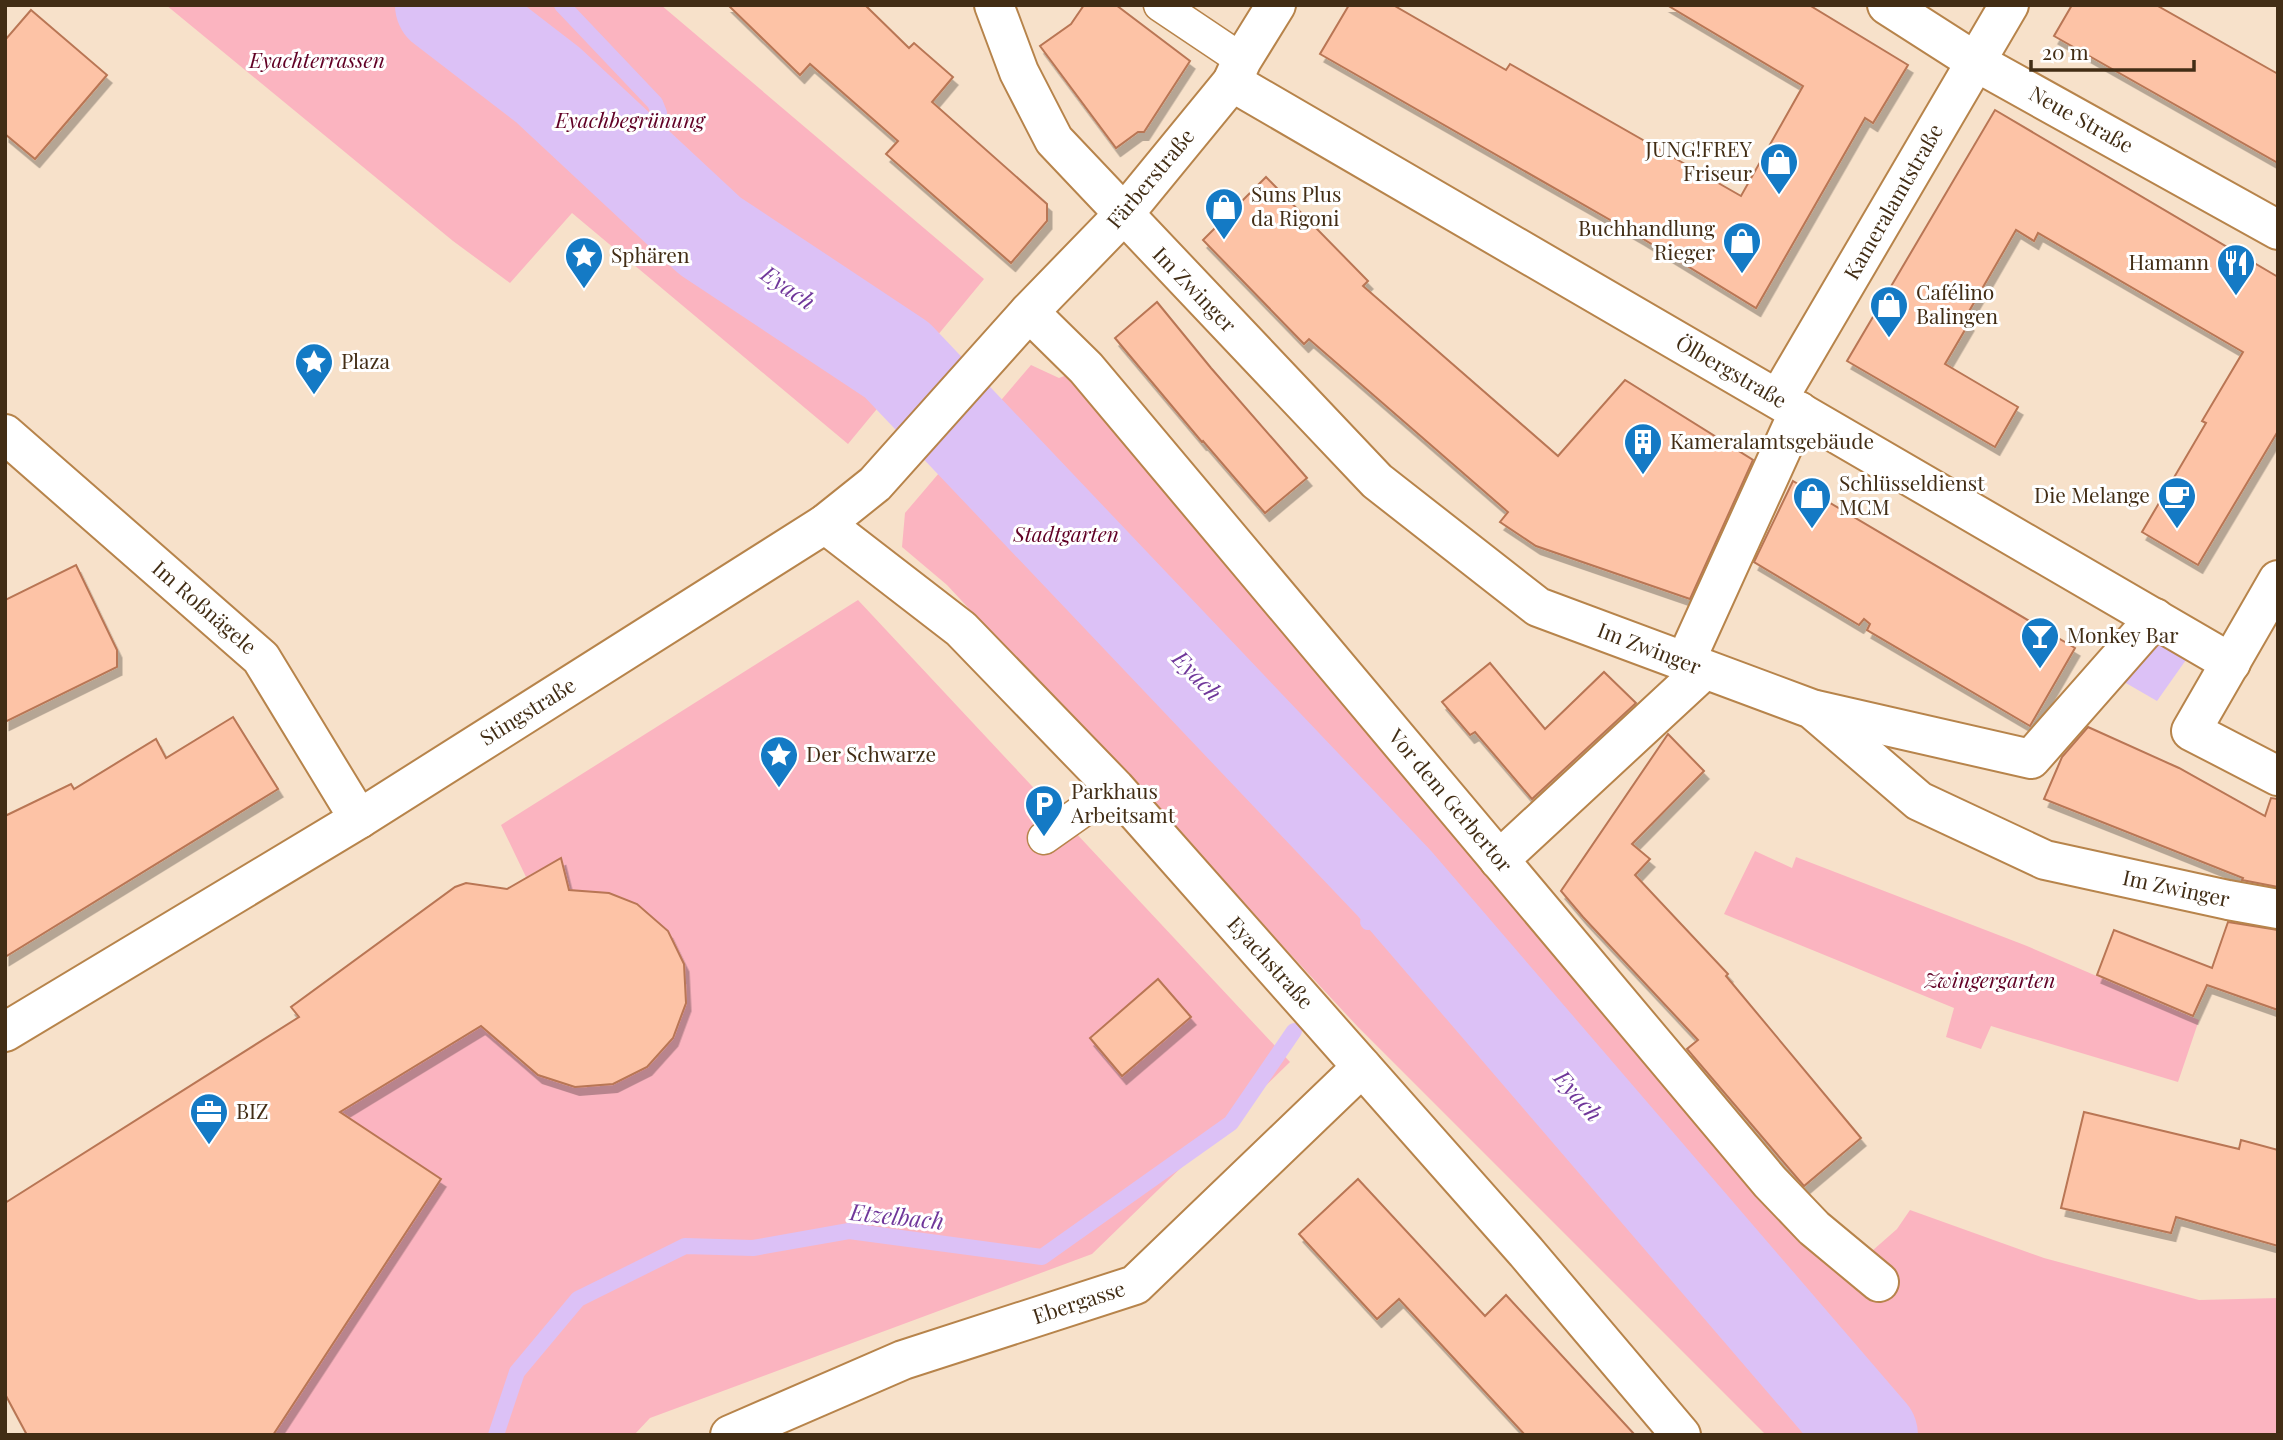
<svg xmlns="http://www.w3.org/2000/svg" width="2283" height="1440" font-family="'Playfair Display',serif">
	<defs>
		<filter id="shadow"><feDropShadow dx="4.5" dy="8" stdDeviation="0" flood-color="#0004"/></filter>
	</defs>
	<rect width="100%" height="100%" fill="#f7e1ca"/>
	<g fill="#fbb4c0">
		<polygon points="166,5 661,5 984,279 848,444 572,213 510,283 453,241"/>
		<polygon points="1031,365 1059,378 1086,368 1770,1182 1864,1258 1897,1229 1910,1210 2044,1258 2199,1300 2278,1298 2278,1435 1766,1435 1358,1027 947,585 902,547 905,513"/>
		<path d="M 858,600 L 1290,1062 L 1092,1254 L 650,1418 L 634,1435 L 273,1435 L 329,1119 L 494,1018 C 499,1028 503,1043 510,1051 C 572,1122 690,1077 685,983 C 684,960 675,938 657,922 C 628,895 610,889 570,893 L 561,858 L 526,877 L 501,825 Z"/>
		<polygon points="1755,851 1792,868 1796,857 2027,946 2199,1020 2178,1082 1991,1026 1981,1049 1946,1037 1954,1008 1724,914"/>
	</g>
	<polygon fill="#dcc1f6" points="2146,634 2188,657 2157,701 2112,675"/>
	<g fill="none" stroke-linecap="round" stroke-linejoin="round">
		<g stroke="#dcc1f6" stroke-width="16">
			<polyline points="562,5 655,103 659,113 657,187"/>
			<polyline points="1368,922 1394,883"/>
			<polyline points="496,1435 517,1372 578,1299 685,1246 753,1248 849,1231 1042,1257 1231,1123 1294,1031"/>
		</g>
		<polyline stroke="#dcc1f6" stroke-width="98" points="444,5 548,85 710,236 897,360 1394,883 1869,1435"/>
	</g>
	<g fill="#fdc3a6" stroke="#b97654" stroke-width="2" filter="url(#shadow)">
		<polygon points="728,5 865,5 909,48 914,43 953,77 932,102 1047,204 1047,221 1011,263 886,154 898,141 810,64 800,75"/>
		<polygon points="1084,5 1116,5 1190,61 1144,132 1138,132 1116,148 1040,46 1071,24"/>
		<polygon points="1349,5 1393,5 1506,70 1510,64 1741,196 1803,86 1667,5 1809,5 1908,65 1873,123 1865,118 1756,308 1640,237 1320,54"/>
		<polygon points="2072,5 2156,5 2278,74 2278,163 2054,36"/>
		<polygon points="31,10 107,75 35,159 5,134 5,40"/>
		<polygon points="1995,110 2278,277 2278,431 2198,565 2142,532 2206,423 2202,421 2243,352 2038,233 2034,241 2016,230 1964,320 1969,323 1945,364 2018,407 1995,447 1847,361"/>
		<polygon points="1266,177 1368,281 1363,286 1558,456 1625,380 1753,460 1690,599 1536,546 1500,522 1508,512 1309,339 1304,344 1203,240"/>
		<polygon points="1157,302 1211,368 1307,478 1265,513 1203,441 1202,442 1115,338"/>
		<polygon points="1793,481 2075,648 2030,726 1867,630 1870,624 1864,619 1859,625 1754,562"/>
		<polygon points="76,565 117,650 117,667 5,722 5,600"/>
		<polygon points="1490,663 1545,729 1604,672 1636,703 1532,799 1475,732 1470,735 1442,702"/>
		<polygon points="233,717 278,789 5,957 5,816 71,784 74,789 156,739 166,758"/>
		<polygon points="2088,727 2179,768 2265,816 2271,798 2278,799 2278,887 2242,880 2243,878 2044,799 2062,757"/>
		<polygon points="1668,734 1704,771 1632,844 1650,859 1635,875 1728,974 1726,976 1861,1138 1804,1186 1687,1049 1698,1040 1583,917 1561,891"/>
		<polygon points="561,858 569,890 609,893 637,904 668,931 684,964 686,1003 673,1038 647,1067 613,1084 575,1087 538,1075 481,1026 340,1112 441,1179 273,1435 27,1435 5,1394 5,1203 299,1017 291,1007 455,887 466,883 507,889"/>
		<polygon points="2228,922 2278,930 2278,1010 2207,985 2193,1016 2097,975 2114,930 2212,968"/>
		<polygon points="1158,979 1191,1017 1122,1076 1090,1038"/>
		<polygon points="2084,1112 2239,1149 2241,1140 2278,1150 2278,1246 2176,1217 2171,1233 2061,1208"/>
		<polygon points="1358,1179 1485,1316 1506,1295 1635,1435 1525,1435 1399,1299 1377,1319 1299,1234"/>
	</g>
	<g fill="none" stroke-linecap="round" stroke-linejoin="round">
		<defs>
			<g id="lane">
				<polyline points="1160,5 1242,60"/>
				<polyline points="1044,838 1115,788"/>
			</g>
			<g id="street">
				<polyline points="994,5 1019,72 1054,140 1377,481 1538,607 1812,709 1919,801 2045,860 2228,900 2278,909"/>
				<polyline points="1887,5 1976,62 2278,230"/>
				<polyline points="1232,82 2231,663"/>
				<polyline points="1029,312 1086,368 1770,1182 1814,1228 1879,1282"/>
				<polyline points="1778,399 2009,5"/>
				<polyline points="5,434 261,658 359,819"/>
				<polyline points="825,524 961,629 1115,788 1526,1252 1681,1435"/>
				<polyline points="2278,580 2191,731 2278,776"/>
				<polyline points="1685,662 1799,411"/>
				<polyline points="1816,710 2031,759 2155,618"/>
				<polyline points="1499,860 1704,670"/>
				<polyline points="5,1032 359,819 825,524 875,484 1029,312 1123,215 1232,82 1242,60 1276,5"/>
				<polyline points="730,1435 903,1360 1135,1285 1362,1067"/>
			</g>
		</defs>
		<use href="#lane" stroke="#b7844b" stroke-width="35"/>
		<use href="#street" stroke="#b7844b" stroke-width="42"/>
		<use href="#lane" stroke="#fff" stroke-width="32"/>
		<use href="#street" stroke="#fff" stroke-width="38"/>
	</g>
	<defs>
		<symbol id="shop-pin" viewBox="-11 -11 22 30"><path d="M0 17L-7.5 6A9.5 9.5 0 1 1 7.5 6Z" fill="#147ac5" stroke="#fff"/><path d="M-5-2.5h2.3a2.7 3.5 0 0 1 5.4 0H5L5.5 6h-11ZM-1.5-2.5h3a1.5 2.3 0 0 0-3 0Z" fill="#fff"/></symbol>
		<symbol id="sight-pin" viewBox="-11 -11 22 30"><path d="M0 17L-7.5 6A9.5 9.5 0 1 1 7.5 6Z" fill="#147ac5" stroke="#fff"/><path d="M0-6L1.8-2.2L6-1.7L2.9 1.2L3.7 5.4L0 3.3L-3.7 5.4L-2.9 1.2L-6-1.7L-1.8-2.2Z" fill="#fff"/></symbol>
		<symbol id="restaurant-pin" viewBox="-11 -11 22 30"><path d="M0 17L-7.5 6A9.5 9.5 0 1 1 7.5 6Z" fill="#147ac5" stroke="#fff"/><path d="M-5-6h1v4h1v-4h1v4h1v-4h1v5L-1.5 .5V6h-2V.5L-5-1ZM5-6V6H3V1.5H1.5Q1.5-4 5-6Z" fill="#fff"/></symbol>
		<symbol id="building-pin" viewBox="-11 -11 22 30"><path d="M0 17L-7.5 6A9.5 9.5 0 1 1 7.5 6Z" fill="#147ac5" stroke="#fff"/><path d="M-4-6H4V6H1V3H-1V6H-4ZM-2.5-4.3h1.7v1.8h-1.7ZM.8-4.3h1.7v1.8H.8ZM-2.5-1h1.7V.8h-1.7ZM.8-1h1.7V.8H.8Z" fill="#fff"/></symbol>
		<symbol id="cafe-pin" viewBox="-11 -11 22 30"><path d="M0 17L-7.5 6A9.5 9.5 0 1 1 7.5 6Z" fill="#147ac5" stroke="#fff"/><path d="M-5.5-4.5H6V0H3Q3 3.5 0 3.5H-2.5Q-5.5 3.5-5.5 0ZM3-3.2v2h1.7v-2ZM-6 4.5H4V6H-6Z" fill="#fff"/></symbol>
		<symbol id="bar-pin" viewBox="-11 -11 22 30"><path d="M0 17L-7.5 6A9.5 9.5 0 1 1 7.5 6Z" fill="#147ac5" stroke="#fff"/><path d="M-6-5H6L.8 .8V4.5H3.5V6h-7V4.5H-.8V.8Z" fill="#fff"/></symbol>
		<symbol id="parking-pin" viewBox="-11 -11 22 30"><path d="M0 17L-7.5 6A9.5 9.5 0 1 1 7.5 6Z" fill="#147ac5" stroke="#fff"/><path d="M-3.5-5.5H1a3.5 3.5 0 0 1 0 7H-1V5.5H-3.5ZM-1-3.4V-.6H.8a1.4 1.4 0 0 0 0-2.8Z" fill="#fff"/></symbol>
		<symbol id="office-pin" viewBox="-11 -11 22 30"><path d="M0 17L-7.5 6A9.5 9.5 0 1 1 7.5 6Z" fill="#147ac5" stroke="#fff"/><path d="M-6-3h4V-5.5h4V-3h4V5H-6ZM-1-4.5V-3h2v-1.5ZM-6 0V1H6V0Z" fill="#fff"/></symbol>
	</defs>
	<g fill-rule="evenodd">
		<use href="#shop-pin" x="1757" y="140" width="44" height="60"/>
		<use href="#shop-pin" x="1202" y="185" width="44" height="60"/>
		<use href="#shop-pin" x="1720" y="219" width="44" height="60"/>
		<use href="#sight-pin" x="562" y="234" width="44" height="60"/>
		<use href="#restaurant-pin" x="2214" y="241" width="44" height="60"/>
		<use href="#shop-pin" x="1867" y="283" width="44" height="60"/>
		<use href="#sight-pin" x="292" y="340" width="44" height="60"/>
		<use href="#building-pin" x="1621" y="420" width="44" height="60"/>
		<use href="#shop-pin" x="1790" y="474" width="44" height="60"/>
		<use href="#cafe-pin" x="2155" y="474" width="44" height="60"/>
		<use href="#bar-pin" x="2018" y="614" width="44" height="60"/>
		<use href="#sight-pin" x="757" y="733" width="44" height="60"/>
		<use href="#parking-pin" x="1022" y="782" width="44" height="60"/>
		<use href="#office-pin" x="187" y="1090" width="44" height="60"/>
	</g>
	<g text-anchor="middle" stroke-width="6" stroke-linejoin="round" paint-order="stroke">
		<g font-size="21" font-style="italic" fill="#610025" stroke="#fff">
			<text x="317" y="68">Eyachterrassen</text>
			<text x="630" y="128">Eyachbegrünung</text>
			<text x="1066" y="542">Stadtgarten</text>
			<text x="1990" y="988">Zwingergarten</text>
		</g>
		<g font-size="21" fill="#422d15" stroke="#fff">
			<text transform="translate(2081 120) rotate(29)" y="7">Neue Straße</text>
			<text transform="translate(1151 179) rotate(-50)" y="7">Färberstraße</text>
			<text transform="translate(1894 202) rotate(-60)" y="7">Kameralamtstraße</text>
			<text transform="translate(1194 290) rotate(46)" y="7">Im Zwinger</text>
			<text transform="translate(1731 372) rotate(30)" y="7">Ölbergstraße</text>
			<text transform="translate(204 608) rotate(41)" y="7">Im Roßnägele</text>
			<text transform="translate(1649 649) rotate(21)" y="7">Im Zwinger</text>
			<text transform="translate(528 712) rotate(-32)" y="7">Stingstraße</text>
			<text transform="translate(1450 801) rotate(50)" y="7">Vor dem Gerbertor</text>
			<text transform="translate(2176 889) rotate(12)" y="7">Im Zwinger</text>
			<text transform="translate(1270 963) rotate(48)" y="7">Eyachstraße</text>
			<text transform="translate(1079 1303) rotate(-18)" y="7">Ebergasse</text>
		</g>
		<g font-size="21" fill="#422d15" stroke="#fff" text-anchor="start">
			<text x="1752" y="157" text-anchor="end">JUNG!FREY<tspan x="1752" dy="24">Friseur</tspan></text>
			<text x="1251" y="202">Suns Plus<tspan x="1251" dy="24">da Rigoni</tspan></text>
			<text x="1715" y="236" text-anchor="end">Buchhandlung<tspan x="1715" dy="24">Rieger</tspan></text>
			<text x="611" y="263">Sphären</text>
			<text x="2209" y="270" text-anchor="end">Hamann</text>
			<text x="1916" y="300">Cafélino<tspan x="1916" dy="24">Balingen</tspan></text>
			<text x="341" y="369">Plaza</text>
			<text x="1670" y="449">Kameralamtsgebäude</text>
			<text x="1839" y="491">Schlüsseldienst<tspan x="1839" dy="24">MCM</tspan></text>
			<text x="2150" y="503" text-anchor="end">Die Melange</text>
			<text x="2067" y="643">Monkey Bar</text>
			<text x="806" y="762">Der Schwarze</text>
			<text x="1071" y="799">Parkhaus<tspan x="1071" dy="24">Arbeitsamt</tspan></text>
			<text x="236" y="1119">BIZ</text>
		</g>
		<g font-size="23" font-style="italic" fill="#70379a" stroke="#fff">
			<text transform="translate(788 288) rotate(34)" y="8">Eyach</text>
			<text transform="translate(1197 676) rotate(46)" y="8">Eyach</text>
			<text transform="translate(1578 1096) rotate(49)" y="8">Eyach</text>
			<text transform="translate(897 1217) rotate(6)" y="8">Etzelbach</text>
		</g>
	</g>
	<rect width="2283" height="1440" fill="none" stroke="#422d15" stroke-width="14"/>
	<path d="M2031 60v10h163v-10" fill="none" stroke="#422d15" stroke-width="3.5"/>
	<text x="2042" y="60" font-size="21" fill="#422d15" stroke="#ffffff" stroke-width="5" paint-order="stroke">20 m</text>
</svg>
